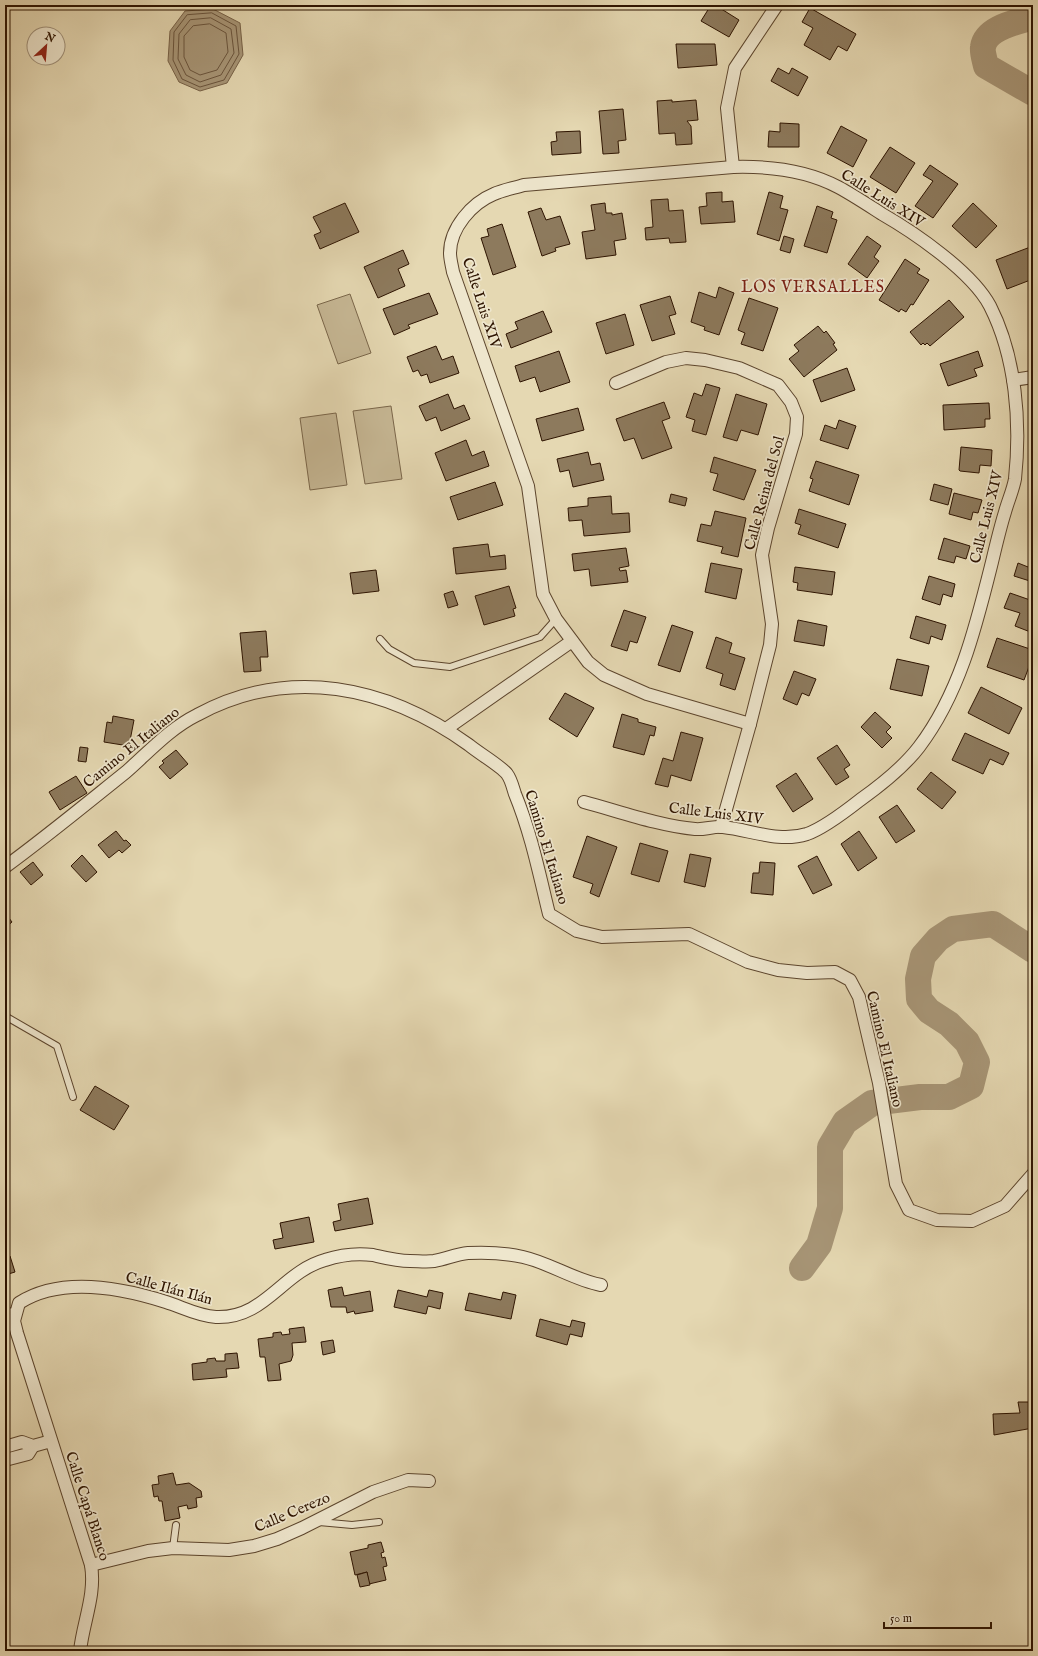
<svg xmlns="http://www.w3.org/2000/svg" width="1038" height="1656" font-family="'IM FELL English',serif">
	<rect width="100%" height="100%" fill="#e5d8b2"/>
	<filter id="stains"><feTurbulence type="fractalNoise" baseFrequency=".005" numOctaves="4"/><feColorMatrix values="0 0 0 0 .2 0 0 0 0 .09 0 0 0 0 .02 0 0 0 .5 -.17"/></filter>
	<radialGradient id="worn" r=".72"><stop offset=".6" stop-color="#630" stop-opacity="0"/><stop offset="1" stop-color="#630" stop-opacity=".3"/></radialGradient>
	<g fill="#c6b794" stroke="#7a664a">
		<polygon points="350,294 371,353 338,364 317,305"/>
		<polygon points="391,406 402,479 365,484 353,411"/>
		<polygon points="336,413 347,485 310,490 300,418"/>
	</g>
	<polygon fill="#a79576" stroke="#776147" points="213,9 240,23 243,55 227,83 200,91 179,82 168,61 170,31 185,11"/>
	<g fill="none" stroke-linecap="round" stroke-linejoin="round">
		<g stroke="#6a543c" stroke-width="1">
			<polygon points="212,13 236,26 239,54 224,80 200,87 182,79 173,60 174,32 187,15"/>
			<polygon points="211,18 231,29 234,53 221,75 200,82 186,75 178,59 179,34 190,20"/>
			<polygon points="210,24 226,33 228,52 217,70 200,75 190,70 184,57 184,36 193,26"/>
		</g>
		<g stroke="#a79576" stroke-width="26">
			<path d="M 1033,17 C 1018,22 986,27 983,47 C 982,52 985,61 986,66 L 1033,93"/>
			<polyline points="802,1268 819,1245 830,1208 830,1147 845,1122 872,1103 920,1097 949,1097 971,1086 977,1062 967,1042 949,1024 929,1011 919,999 918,979 923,956 938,939 953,929 993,924 1033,950"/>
		</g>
	</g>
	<g fill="#8d7a5d" stroke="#2e1401">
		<polygon points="711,5 715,5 739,20 729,37 701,21"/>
		<polygon points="810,8 856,34 847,51 838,46 830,60 804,45 813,28 802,22"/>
		<polygon points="676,44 715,44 717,65 678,68"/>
		<polygon points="778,68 789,74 792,68 808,77 798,96 771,81"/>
		<polygon points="672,100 672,102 696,100 698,120 687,121 691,126 692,144 676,145 675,133 659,134 657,101"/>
		<polygon points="623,109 626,140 618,141 619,153 603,154 599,111"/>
		<polygon points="780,123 799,124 799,147 768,147 769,131 780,132"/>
		<polygon points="841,126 867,140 853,167 827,153"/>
		<polygon points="580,131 581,153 552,155 551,142 557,141 556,132"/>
		<polygon points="890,147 915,163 896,193 870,177"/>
		<polygon points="930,165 958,184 933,218 915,206 933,181 923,175"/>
		<polygon points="722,192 722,202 733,201 735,222 701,224 699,207 707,206 706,193"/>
		<polygon points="769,192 783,196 780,208 788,210 779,241 757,234"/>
		<polygon points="668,199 669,211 683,210 686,242 670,243 669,238 646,240 645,228 653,227 651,200"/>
		<polygon points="345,203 359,232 320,249 314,235 321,232 313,217"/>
		<polygon points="605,203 606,213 612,213 612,215 622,213 626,239 614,241 616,255 586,259 582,232 595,230 591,205"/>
		<polygon points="973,203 997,226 976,248 952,226"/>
		<polygon points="817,206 833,212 831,218 837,220 827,253 804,246"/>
		<polygon points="541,208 546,220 560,216 570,244 555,248 556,251 542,256 528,212"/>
		<polygon points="502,224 516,267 493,275 481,238 489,236 487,229"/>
		<polygon points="784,236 794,239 790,253 780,250"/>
		<polygon points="867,236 881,246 874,257 879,261 867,278 848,264"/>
		<polygon points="1033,246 1033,279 1007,289 996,260"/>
		<polygon points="403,250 409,264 398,269 405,286 378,298 364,267"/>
		<polygon points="905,259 920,269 917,273 929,280 913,305 911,304 906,312 901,309 899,312 879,300"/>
		<polygon points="719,287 734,293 719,335 704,330 705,327 691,322 699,292 716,298"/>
		<polygon points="429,293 438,314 408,325 410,328 394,335 383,309"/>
		<polygon points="670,296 676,314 669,316 675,334 652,341 640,305"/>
		<polygon points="749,298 778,308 763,351 741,344 745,333 738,330"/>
		<polygon points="949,300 964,317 930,346 927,343 925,345 923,343 921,345 910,332"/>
		<polygon points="543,311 552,332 511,348 506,334 518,329 515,322"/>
		<polygon points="625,314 634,345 606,354 596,323"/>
		<polygon points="818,326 824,333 826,331 835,343 833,344 837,350 804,377 789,359 799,351 794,345"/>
		<polygon points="436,346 442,360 453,356 459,373 430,383 427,374 421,376 418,370 413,372 407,357"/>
		<polygon points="559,351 570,382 540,392 535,377 520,382 515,366"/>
		<polygon points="978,351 983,366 974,369 977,376 948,386 940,364"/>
		<polygon points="847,368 855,390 821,402 813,380"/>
		<polygon points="706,384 720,388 706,435 692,431 695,420 686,417 694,393 702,396"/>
		<polygon points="448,394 454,409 464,405 470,419 441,431 436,417 426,421 419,406"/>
		<polygon points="736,394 767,404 758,435 741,430 737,441 723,437"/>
		<polygon points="664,402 670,418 662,421 672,448 642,459 634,438 624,441 616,419"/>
		<polygon points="989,403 990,419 985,419 985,427 944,430 943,405"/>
		<polygon points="578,408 584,430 542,441 536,419"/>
		<polygon points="839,420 856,426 848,449 820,440 825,425 836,429"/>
		<polygon points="466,440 472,456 484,451 489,466 446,481 435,453"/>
		<polygon points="961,447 992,450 991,466 980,465 979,473 960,471 959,470"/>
		<polygon points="588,452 591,465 600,463 604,480 573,487 569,470 560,472 557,459"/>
		<polygon points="714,457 756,470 744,500 713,490 718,474 710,472"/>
		<polygon points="816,461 859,475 849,505 809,491 813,479 810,478"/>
		<polygon points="495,482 503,505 458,520 450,497"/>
		<polygon points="934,484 952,489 948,505 930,500"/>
		<polygon points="954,493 982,500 978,513 973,512 971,520 949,514"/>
		<polygon points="671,494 687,498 685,506 669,502"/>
		<polygon points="611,496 612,514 629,513 630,532 584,536 582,520 569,521 568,508 588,506 588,498"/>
		<polygon points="799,509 846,524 838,548 798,534 801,525 795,523"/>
		<polygon points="715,511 746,518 738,557 721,553 723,547 697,541 701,524 711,526"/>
		<polygon points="944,538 970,546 966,559 956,556 954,563 938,559"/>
		<polygon points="488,544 490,557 505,555 506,569 456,574 453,548"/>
		<polygon points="626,548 629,566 619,568 620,571 626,570 628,582 591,586 589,569 574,571 572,554"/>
		<polygon points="1032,557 1033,582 1014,576 1018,563 1028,567"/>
		<polygon points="711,563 742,569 736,599 705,592"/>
		<polygon points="795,567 835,572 832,595 797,590 798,583 793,582"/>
		<polygon points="376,570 379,591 353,594 350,573"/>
		<polygon points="929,576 955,584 952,597 943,594 940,605 922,599"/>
		<polygon points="509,586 516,608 513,609 515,616 484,625 475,596"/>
		<polygon points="453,591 458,605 448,608 444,594"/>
		<polygon points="1010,593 1033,601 1033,633 1015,626 1020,613 1004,608"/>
		<polygon points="624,610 646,617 637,643 630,641 627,651 611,646"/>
		<polygon points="916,616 946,625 942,640 931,636 929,644 910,638"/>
		<polygon points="798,620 827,626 824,646 794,641"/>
		<polygon points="672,625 693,632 680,672 658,665"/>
		<polygon points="266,631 268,657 260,657 261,671 244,672 240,633"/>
		<polygon points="716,637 732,643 729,653 745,658 735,690 720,685 723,674 706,668"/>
		<polygon points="997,638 1033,650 1033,656 1024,680 987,667"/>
		<polygon points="897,659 929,666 922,696 890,689"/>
		<polygon points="794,671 816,679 809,696 802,693 797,705 783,699"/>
		<polygon points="981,687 1022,708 1009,734 968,713"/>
		<polygon points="565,693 594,708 577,737 549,719"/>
		<polygon points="875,712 891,727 886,732 892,738 882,748 861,727"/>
		<polygon points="622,714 638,719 638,722 656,727 654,736 650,735 644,755 613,747"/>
		<polygon points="113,716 134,720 129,746 104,742 107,722 112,723"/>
		<polygon points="681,732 703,738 691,781 671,775 668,787 655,784 663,758 673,761"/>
		<polygon points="965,733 1009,753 1003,765 990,759 983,774 952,760"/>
		<polygon points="837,745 850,765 844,769 849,777 836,785 817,758"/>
		<polygon points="80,747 88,748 86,762 78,761"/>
		<polygon points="176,750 188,764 170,779 159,767 164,763 162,761"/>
		<polygon points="931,772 956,792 942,809 917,789"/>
		<polygon points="796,773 813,799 793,812 776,786"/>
		<polygon points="76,776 87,793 60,810 49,792"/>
		<polygon points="897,805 915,831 896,843 879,817"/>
		<polygon points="116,831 124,841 126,840 131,845 122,853 119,850 109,858 98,845"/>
		<polygon points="859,831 877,858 858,871 841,844"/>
		<polygon points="587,836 617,847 599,897 590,893 593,884 573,877"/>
		<polygon points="640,843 668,851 659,882 631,874"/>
		<polygon points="690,854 711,858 705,887 684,882"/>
		<polygon points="82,855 97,872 86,882 71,866"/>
		<polygon points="817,856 832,885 813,894 798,866"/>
		<polygon points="33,862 43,875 31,885 20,872"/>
		<polygon points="760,862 775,863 773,895 751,893 753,873 759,873"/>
		<polygon points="5,913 12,922 5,928"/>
		<polygon points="95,1086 129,1106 114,1130 80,1110"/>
		<polygon points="368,1198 373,1224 335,1231 333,1222 341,1220 338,1204"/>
		<polygon points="309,1217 314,1242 275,1249 273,1240 283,1238 280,1223"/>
		<polygon points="10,1256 15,1272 5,1275 5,1258"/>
		<polygon points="342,1287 344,1296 370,1291 373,1311 355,1314 354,1311 347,1313 346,1307 331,1307 328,1290"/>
		<polygon points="398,1290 427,1297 429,1290 443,1293 440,1309 428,1306 426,1314 394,1307"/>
		<polygon points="503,1292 516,1295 511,1319 465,1310 469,1293 501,1300"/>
		<polygon points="540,1319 570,1327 572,1320 585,1323 582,1337 570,1334 567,1345 536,1336"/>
		<polygon points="304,1327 306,1342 292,1343 293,1355 291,1361 279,1364 281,1380 268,1381 265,1357 260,1357 258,1339 273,1337 273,1333 281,1332 282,1335 290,1334 289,1329"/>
		<polygon points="333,1340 335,1352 323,1355 321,1342"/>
		<polygon points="237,1353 239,1368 226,1369 227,1377 193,1380 192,1364 207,1362 207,1359 215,1358 216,1361 225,1361 225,1354"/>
		<polygon points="1018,1402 1033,1402 1033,1428 994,1435 993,1414 1020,1413"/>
		<polygon points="173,1473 176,1485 189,1483 201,1491 202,1497 196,1498 197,1507 188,1509 187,1505 178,1507 180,1518 165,1521 162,1501 159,1501 158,1496 154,1497 152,1485 159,1484 158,1476"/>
		<polygon points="381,1542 384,1552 381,1553 382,1558 385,1557 387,1566 383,1567 386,1580 369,1584 367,1572 355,1575 350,1552 368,1548 368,1545"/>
		<polygon points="367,1572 370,1585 360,1587 357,1575"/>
	</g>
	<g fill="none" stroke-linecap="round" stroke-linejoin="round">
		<defs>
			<g id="service">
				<polyline points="380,639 389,649 414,663 450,667 540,637 556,619"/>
				<polyline points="5,1016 57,1046 73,1097"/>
				<polyline points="5,1311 16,1312"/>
				<polyline points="319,1522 352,1525 379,1522"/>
				<polyline points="173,1548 176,1525"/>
			</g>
			<g id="minor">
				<polyline points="733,167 727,108 735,68 777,5"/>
				<polyline points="1013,380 1033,377"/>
				<polyline points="616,383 666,362 686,358 705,360 739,368 778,385 791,402 797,417 796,434 768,528 762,555 772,624 770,645 750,724 721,827"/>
				<polyline points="446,729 572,641"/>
				<path d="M 584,802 C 618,811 660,826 695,829 C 704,830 714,826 723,827 C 751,830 779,843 807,834 C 824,828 846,811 860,800 C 881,785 903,768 919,747 C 960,693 976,626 992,562 C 996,545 1000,528 1005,512 C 1008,501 1013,490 1015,479 C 1021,422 1016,357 990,306 C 972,272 915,233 882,214 C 868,205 853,195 838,187 C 806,170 768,166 733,167 L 524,185 C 514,188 503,190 494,194 C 472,203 450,228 450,253 C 450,259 452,266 453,272 L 528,486 L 543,594 L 556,619 L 588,662 L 604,675 L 647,694 L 750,724"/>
				<path d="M 5,867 C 46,837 86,804 126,772 C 149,752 169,729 197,715 C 289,665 387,686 469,745 C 477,752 501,766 507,774 C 511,779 513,788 515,794 C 531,833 539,873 549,914 L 577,931 L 602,937 L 689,934 L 748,962 L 778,970 L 807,973 L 835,972 L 850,980 L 859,997 L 879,1083 L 896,1184 L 909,1210 L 937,1220 L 972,1221 L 1005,1206 L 1033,1174"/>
				<polyline points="5,1447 22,1442 33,1446 51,1441"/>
				<polyline points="5,1460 28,1454 33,1446"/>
				<polyline points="91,1565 148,1551 173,1548 229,1550 254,1546 277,1539 302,1528 373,1492 408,1480 429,1481"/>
				<path d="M 80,1651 C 83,1622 96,1595 91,1565 L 17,1333 L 14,1321 L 19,1303 C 61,1276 122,1288 166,1302 C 182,1307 198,1316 216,1317 C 265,1319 282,1272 325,1260 C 340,1255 357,1253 373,1255 C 386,1258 397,1261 410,1261 C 418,1261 427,1262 434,1261 C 446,1259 456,1254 468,1253 C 486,1252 505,1253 523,1257 C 550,1263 574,1280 601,1285"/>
			</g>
		</defs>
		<use href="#service" stroke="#5c452d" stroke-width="8"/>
		<use href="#minor" stroke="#5c452d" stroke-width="14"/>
		<use href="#service" stroke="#eee6cd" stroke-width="6"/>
		<use href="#minor" stroke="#eee6cd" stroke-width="12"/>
	</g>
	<g text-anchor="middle" stroke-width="3.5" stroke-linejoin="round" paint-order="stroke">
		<g font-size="15" fill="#2e1401" stroke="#eee6cd">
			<text transform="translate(883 198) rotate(32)" y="5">Calle Luis XIV</text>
			<text transform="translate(482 303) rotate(72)" y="5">Calle Luis XIV</text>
			<text transform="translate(764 493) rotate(-75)" y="5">Calle Reina del Sol</text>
			<text transform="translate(986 517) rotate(-76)" y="5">Calle Luis XIV</text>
			<text transform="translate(131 747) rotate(-39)" y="5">Camino El Italiano</text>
			<text transform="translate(716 813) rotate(7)" y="5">Calle Luis XIV</text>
			<text transform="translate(547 847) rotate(73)" y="5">Camino El Italiano</text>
			<text transform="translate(885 1049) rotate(77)" y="5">Camino El Italiano</text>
			<text transform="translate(169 1288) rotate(15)" y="5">Calle Ilán Ilán</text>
			<text transform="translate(88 1506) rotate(72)" y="5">Calle Capá Blanco</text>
			<text transform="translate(292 1512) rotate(-23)" y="5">Calle Cerezo</text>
		</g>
		<g font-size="16" letter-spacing="1" fill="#7a1f14" stroke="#eee6cd">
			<text x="813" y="292">LOS VERSALLES</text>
		</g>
	</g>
	<rect width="1038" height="1656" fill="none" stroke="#e5d8b2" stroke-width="20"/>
	<rect x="6" y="6" width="1026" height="1644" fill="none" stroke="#2e1401" stroke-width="2"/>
	<rect x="10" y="10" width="1018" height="1636" fill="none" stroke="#2e1401"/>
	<g transform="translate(46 46) rotate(26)"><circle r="19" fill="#eee6cd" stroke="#a1927b"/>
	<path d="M0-3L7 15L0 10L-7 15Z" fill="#8f2418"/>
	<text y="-6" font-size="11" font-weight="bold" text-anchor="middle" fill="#2e1401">N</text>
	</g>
	<path d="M884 1622v6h107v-6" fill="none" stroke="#2e1401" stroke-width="2"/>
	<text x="890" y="1622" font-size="12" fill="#2e1401" stroke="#eee6cd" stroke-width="3" paint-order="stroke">50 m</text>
	<rect width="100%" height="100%" filter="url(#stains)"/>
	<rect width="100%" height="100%" fill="url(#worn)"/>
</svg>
